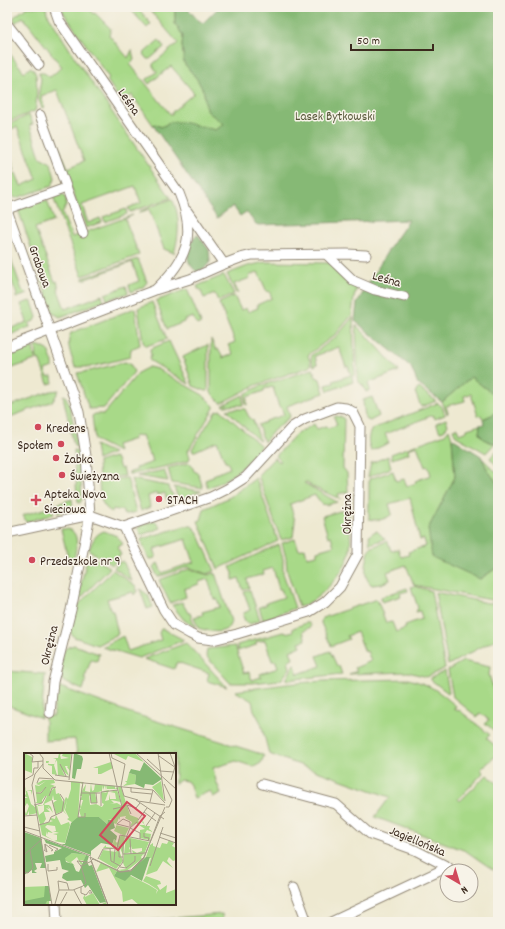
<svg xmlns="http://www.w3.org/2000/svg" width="505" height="929" font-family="Dekko,sans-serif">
	<rect width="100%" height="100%" fill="#f7f3e8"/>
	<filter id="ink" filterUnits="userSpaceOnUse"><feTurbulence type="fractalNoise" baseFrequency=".025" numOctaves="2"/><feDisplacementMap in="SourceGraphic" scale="8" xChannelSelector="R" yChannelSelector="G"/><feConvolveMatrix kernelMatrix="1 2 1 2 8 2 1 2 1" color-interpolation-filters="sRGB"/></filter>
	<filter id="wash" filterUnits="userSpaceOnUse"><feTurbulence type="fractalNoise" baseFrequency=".012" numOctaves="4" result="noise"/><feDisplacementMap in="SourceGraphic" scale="16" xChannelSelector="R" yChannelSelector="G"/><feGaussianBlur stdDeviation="0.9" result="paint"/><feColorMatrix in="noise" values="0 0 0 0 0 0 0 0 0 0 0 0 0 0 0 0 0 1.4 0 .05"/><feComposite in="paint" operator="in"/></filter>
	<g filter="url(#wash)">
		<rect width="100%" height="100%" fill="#eee9d1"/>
		<g fill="#a8d988" stroke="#728253">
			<polygon points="27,7 46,7 47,13 75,58 171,198 130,212 128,208 141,203 135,186 82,205 88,223 100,218 102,222 86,228 60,158 63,156 68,168 84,161 57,90 41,96 44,107 42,108 38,98 41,79 39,73 44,73 50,77 62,67 23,17 15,23 14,19 14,17"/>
			<polygon points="62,7 83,7 85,9 88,7 94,14 95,13 111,29 109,35 128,58 132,50 134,60 130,64 170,114 173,114 172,112 194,93 171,66 149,84 146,80 157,72 153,66 153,64 178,43 147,7 175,7 175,24 183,36 182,45 184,63 197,79 204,92 205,102 224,124 216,130 171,122 161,127 155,124 153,125 132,95 123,101 124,103 122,103 107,80 109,78 63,12"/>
			<polygon points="134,7 137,7 151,24 147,28 131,10"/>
			<polygon points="159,40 164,47 150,59 147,59 143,54"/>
			<path d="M 7,50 L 24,72 L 31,67 C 33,69 35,72 36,75 C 37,81 37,106 35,111 L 7,122 Z"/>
			<polygon points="29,115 33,124 30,125 40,157 51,163 55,178 52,186 16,198 13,197 10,190 11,187 7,176 16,173 21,186 37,179 17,127 7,130 7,125"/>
			<polygon points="54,133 62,154 59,155 52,134"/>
			<polygon points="7,149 15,170 7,173"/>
			<polygon points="52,194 61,194 66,198 66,206 62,213 72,237 133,215 125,219 139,255 82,276"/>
			<path d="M 172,199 C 181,216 179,236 174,253 L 164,249 L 149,209 L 139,213 L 140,211 Z"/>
			<polygon points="47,200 54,221 35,228 55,282 57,281 59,289 58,290 65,309 102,295 104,301 60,317 53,313 41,277 43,276 36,256 34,256 18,209"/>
			<polygon points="126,209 127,214 105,222 103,217"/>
			<polygon points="7,248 22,290 24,292 28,294 16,298 16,296 17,295 7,269"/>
			<polygon points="138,259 147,282 143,287 131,292 129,285 139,281 132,262 83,280 83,278"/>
			<polygon points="265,262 330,263 357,288 354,297 352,315 336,334 308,355 311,365 309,367 256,385 221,403 211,393 211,339 216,350 218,349 223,358 233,354 228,345 235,342 219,303 234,296 241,310 246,308 248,312 258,308 257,305 272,298 269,291 267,292 258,272 249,276 250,278 234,284 238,292 236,293 227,274 248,266"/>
			<polygon points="224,275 234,294 218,301 215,294 204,298 200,289 198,289 197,286"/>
			<polygon points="126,286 128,293 107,300 105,294"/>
			<polygon points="187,289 201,323 197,325 193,317 184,320 184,322 167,329 156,301"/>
			<polygon points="30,301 32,302 37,317 35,321 29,323 30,327 7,336 7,330 27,322 21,304"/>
			<polygon points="152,302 167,339 146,346 143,342 138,308"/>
			<path d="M 135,308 L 140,345 L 131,349 L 130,357 L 90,367 L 75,367 C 72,357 65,343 71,333 Z"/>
			<polygon points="353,317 355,375 352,376 353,382 328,391 326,385 334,383 333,381 351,375 348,366 346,367 339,347 315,356 317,364 315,366 313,365 311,358 312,355 337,336"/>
			<polygon points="356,325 375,344 399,371 368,383 370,390 366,392 363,385 362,385 358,381"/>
			<polygon points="169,341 189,384 149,360 151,355 150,349"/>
			<polygon points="207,345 208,345 208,391 206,391 193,386 183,357"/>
			<polygon points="40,346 48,350 53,363 53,367 45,370 48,377 52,376 53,383 48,384 39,359 37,360 36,347"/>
			<polygon points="33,347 35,360 7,370 7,357"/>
			<polygon points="125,362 130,364 134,372 104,408 89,409 77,373 90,371"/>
			<polygon points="149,367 157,369 203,395 214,406 214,408 188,451 190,458 188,461 130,475 128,473 137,470 136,468 153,462 151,455 149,455 142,435 133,437 134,439 116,445 118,452 95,440 92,416 95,414 104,414 139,372"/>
			<polygon points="313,369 316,377 320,379 324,393 287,406 290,417 274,430 264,442 258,425 266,422 266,421 284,415 281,407 279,407 273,387 264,389 264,391 247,397 247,405 245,404 245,394 260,386"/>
			<polygon points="471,377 498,398 498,412 483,419 481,415 478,416 471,394 464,396 465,401 446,406 448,413 447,414 442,402"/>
			<polygon points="419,388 436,401 421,407 415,392"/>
			<polygon points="59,390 53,401 7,418 7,407 51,391"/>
			<polygon points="65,395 69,403 78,447 74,446 63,396"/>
			<polygon points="243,395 243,405 224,406 223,405"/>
			<polygon points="372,397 379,416 370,421 367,420 365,417 363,402 363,400"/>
			<path d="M 438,403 L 442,407 L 445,415 L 435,419 L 433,415 L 385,434 L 389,443 L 371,451 C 368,443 367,437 372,429 Z"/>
			<polygon points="232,409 245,409 249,417 253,420 260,440 259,441 227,410"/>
			<path d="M 221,410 L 261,446 C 244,468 233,477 208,488 L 205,480 L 213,477 L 213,475 L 230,468 L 227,461 L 225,461 L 217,441 L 193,452 L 192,449 L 216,411 Z"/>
			<polygon points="336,416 342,417 344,419 343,468 347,473 348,492 338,494 340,499 313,487 306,482 304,483 337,502 326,505 322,504 315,495 290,504 295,521 293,537 281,540 258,475 274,458 280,462 281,461 276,456 295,435 314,424 317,429 326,426 328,428 337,425 334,417"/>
			<polygon points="446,419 448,425 444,431 440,432 436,423"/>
			<polygon points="480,425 479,434 485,440 493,443 498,440 486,453 456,436 453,429 457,428 459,434 467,431 467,429"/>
			<path d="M 449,429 L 452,438 L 455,477 L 428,529 L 480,579 L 498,567 L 498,600 L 491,600 L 414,585 L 406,565 L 387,572 L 390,580 L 381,584 L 372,585 C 361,577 367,560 370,548 L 387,541 L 388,542 L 391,551 L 398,549 L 401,557 L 409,555 L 408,552 L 426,546 L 424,539 L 420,540 C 416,525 414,512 410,498 L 389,504 L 392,514 C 385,520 378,521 369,519 L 369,479 L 393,471 L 396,481 L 404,479 L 407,486 L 416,483 L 415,481 L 431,475 L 428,466 L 425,467 L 417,446 L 408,449 L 409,453 L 392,459 L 391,454 L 445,434 Z"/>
			<polygon points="95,445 113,453 97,460"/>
			<polygon points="498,449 498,467 490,458"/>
			<polygon points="74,450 78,451 81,475 76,476 75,473"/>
			<polygon points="388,456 391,468 368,477 371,463"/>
			<polygon points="114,457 117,459 120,469 123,468 125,476 99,478 98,462"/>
			<polygon points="481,457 498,474 498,484 488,471"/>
			<polygon points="189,463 192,466 194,471 198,473 203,488 172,483 168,468"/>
			<polygon points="164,470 168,481 137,476"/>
			<path d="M 127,478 L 136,512 L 128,514 L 123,514 L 123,511 L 113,509 L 112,512 C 99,506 100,492 99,480 Z"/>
			<polygon points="256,478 278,541 218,569 198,521 201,520 204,509 230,497"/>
			<polygon points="77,479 81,479 81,481 82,499 80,503 78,503 76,485"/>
			<polygon points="131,479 168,486 175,499 167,500 165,493 158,495 157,493 148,496 150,507 141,511"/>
			<polygon points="174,487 201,491 180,499 178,498"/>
			<polygon points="72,499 73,508 58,513 55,505"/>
			<polygon points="51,507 54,514 26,522 23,515"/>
			<path d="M 344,510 L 349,514 C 349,527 353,545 348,558 C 344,572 323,595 310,602 C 307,604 302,606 299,607 L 287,571 L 286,558 L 282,543 L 295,539 L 299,550 L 305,548 L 307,557 L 317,555 L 317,551 L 334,546 L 331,536 L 328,537 L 322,516 Z"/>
			<polygon points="155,521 161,528 141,535 138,528 141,525"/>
			<polygon points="185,526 192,526 197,531 215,571 207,574 188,567 158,577 153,567 158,563 162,573 194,562 186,539 154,549 156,555 155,558 151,559 149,559 141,541 142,539"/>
			<path d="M 61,529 C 83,527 76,550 73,562 L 69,562 Z"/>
			<path d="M 104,531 L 117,536 L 123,544 L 117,547 L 121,555 L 118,556 L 119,559 L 112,565 L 89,550 C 92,542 95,534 104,531 Z"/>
			<polygon points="377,531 385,539 370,544 369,536 372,533"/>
			<polygon points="279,544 283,559 283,573 295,608 263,620 259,607 266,605 266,603 284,597 281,589 279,589 273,568 263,571 264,574 247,579 249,588 243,590 239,578 233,580 233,573 230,567"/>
			<polygon points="88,554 110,568 77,602"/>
			<polygon points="123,561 132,581 114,568 118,563"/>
			<path d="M 189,569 L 208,575 L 215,573 L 231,621 C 228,637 208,631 198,628 L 194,617 L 203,615 L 202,612 L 220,607 L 217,599 L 214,599 L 208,579 L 199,582 L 199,584 L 184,589 L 186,597 L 170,603 L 159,580 Z"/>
			<polygon points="113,570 136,586 137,591 134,595 133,592 107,599 111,611 113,611 118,634 97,645 74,637 70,632 75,608"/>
			<polygon points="415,586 431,591 445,668 427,677 408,672 349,674 357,671 355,668 371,661 367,651 365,652 357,632 347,636 349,639 331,646 321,623 322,618 377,599 386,623 392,622 396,632 406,628 405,625 422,619 420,611 416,612 418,608 411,587"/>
			<polygon points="407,588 408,591 400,593 401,596 382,602 381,597"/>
			<polygon points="140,589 148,595 153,607 147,609"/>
			<polygon points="250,590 260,620 250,624 245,621 243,616 244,613 250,610 244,592"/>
			<polygon points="435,592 488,603 498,603 498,638 448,665"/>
			<polygon points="182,602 188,613 190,613 195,627 184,620 172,605"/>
			<polygon points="306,623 309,623 311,627 303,631 306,640 299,642 301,646 290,651 293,658 288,661 290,668 281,680 252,683 230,683 206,656 207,649 235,646 244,673 249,672 252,680 261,677 260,674 278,668 276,661 272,661 265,640 256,642 256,645 238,651 237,645 283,632 286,633 293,631 293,628"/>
			<polygon points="161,629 163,629 184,640 139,658 102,647 123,636 128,651 161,640 159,633"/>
			<polygon points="186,643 227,687 207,681 209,673 177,662 174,669 144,659"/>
			<polygon points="74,645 99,654 97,661 91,660 84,679 86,680 83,690 64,682 58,674 64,650 68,647"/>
			<polygon points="330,651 337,666 339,666 342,674 286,680 294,664 298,674 321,666 317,656"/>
			<polygon points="463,661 490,667 489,675 494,690 498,687 498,734 485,723 489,720 480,713 477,717 453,697 448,670"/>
			<polygon points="7,671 45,674 41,718 7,705"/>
			<polygon points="445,671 449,692 448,693 431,680 431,678"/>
			<path d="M 408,679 C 432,685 438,691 456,706 L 454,709 L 458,711 L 459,710 L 490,735 L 486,738 L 498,748 L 498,754 L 481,769 L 483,773 L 458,799 L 460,801 L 487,775 L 498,784 L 498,873 L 466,851 L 375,817 L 390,797 L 269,754 L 261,723 L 254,710 L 252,701 L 235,691 L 287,684 L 322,681 Z"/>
			<polygon points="60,687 128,712 261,754 264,756 261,763 254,767 236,761 213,768 216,781 221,793 213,797 210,791 194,798 190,785 187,781 180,780 175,784 175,754 77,754 75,739 45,741 45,716 54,716 54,698 56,688"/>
			<polygon points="222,914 223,922 151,922 151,920"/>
		</g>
		<g fill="#86b974" stroke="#607249">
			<polygon points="175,7 186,7 197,19 203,23 219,7 498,7 498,398 471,377 442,402 418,384 411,367 355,321 357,303 387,252 409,220 257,225 246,212 240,216 233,206 217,218 153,125 155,124 161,127 171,122 182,122 216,130 224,124 208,112 205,102 204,92 197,79 184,63 182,45 183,36 175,24"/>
			<path d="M 198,235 L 209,250 L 210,262 L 204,269 L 197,272 C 183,260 188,252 194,237 Z"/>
			<polygon points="498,412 498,440 493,443 485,440 479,434 480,425 484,424 483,419"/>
			<polygon points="452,438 481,456 488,471 498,484 498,567 480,579 432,557 428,529 455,477"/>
		</g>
	</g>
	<g filter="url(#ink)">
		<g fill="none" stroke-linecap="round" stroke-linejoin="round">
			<defs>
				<g id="street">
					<polyline points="7,24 39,65"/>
					<polyline points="40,115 83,233"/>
					<polyline points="7,209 66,188"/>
					<polyline points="7,210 79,412 86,456 90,515 124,527 211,497 227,489 246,477 292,427 305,419 337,407 346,408 353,412 360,426 358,554 340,587 325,602 309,612 237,634 213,640 198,638 190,634 174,625 164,610 124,527"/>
					<polyline points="187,211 224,264 240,258 252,255 347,254 366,255"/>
					<polyline points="326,254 354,281 375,290 404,297"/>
					<polyline points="158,289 190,279 224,264"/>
					<path d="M 7,347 L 155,290 C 187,260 197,236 179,193 L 59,21 L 54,7"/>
					<polyline points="7,533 90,515 71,610 53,682 50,713"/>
					<polyline points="262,784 336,804 370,834 415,850 448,867 331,922"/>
					<polyline points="294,887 307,922"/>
					<polyline points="56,904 57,922"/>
				</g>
			</defs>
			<use href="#street" stroke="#948a78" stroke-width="11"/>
			<use href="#street" stroke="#fff" stroke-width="9"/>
		</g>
	</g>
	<g fill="#d1495b" stroke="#f7f3e8" stroke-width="1.5">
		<circle cx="38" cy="427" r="4"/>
		<circle cx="61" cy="444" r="4"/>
		<circle cx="56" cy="458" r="4"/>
		<circle cx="62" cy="475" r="4"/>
		<circle cx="159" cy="499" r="4"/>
		<path d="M34 494h4v4h4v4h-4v4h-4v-4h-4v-4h4z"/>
		<circle cx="32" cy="560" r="4"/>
	</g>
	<g text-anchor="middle" stroke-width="3" stroke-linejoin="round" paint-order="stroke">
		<g font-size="13" fill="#3b2a1e" stroke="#f7f3e8">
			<text transform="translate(130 101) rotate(55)" y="5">Leśna</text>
			<text transform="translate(41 266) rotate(70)" y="5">Grabowa</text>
			<text transform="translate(387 278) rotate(16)" y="5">Leśna</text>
			<text transform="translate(346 514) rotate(-90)" y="5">Okrężna</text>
			<text transform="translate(48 645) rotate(-76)" y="5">Okrężna</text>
			<text transform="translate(418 840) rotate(23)" y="5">Jagiellońska</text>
		</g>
		<g font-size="13" fill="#565638" stroke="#f7f3e8">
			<text x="335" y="120">Lasek Bytkowski</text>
		</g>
		<g font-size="13" fill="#3b2a1e" stroke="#f7f3e8" text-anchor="start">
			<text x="46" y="432">Kredens</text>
			<text x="53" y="449" text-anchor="end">Społem</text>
			<text x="64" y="463">Żabka</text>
			<text x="70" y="480">Świeżyzna</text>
			<text x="44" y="498">Apteka Nova<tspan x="44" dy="15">Sieciowa</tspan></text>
			<text x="167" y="504">STACH</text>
			<text x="40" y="565">Przedszkole nr 9</text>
		</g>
	</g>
	<g transform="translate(24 753)">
		<rect width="152" height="152" fill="#eee9d1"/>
		<path d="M 0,0 L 8,4 L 8,20 L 0,17 ZM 35,0 L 38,0 L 36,2 L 37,6 L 45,5 L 38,3 L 39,0 L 47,0 L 46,18 L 43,14 L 44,13 L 41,13 L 45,23 L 38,17 L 41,23 L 34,22 L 33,7 L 30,12 L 33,22 L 28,21 L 28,13 L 24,12 L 24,10 L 22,10 L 22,8 L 25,8 L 24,11 L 31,11 L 32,6 L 29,5 L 34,5 ZM 88,0 L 111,0 L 120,9 L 104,3 L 102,7 ZM 87,9 L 89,15 L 77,21 L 74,21 L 74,15 L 69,15 ZM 105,20 L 112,22 L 111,31 L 99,33 L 103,30 L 101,28 L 103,28 ZM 19,27 L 30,27 L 31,30 L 26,31 L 31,33 L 27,35 L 26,39 L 31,34 L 32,41 L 35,40 L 40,51 L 41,46 L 42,44 L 44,46 L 47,36 L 47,29 L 45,28 L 59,29 L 59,31 L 56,30 L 54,65 L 49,70 L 43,66 L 45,65 L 41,57 L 43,47 L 40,58 L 43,62 L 39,58 L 32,61 L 29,50 L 33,47 L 30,47 L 29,42 L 28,47 L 20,51 L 21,52 L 25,52 L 27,54 L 29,60 L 24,53 L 25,56 L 22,55 L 26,59 L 20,59 L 22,66 L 19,71 L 16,71 L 13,60 L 5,62 L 5,58 L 3,62 L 0,62 L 0,55 L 2,61 L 5,53 L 3,50 L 0,55 L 1,45 L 4,45 L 0,43 L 2,41 L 0,29 L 2,38 L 8,37 L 8,42 L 7,38 L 3,38 L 7,51 L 11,54 L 13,52 L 15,62 L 20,58 L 20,52 L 14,53 L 14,52 L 18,51 L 22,43 L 18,51 L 14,52 L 19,52 L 23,43 L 21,43 L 18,47 L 18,50 L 11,50 L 13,49 L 12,40 L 17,40 L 22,34 L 17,39 L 12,40 L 11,32 L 15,33 L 22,28 L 15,32 L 12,31 ZM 137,28 L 140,48 L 128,34 ZM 67,30 L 70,31 L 67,31 L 68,38 L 70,37 L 71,31 L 91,33 L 91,36 L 93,34 L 93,36 L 83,36 L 83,32 L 82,37 L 81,32 L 79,37 L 78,32 L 78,38 L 71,40 L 73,50 L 67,50 L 67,44 L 65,42 L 66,52 L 72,51 L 78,54 L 80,51 L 78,50 L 77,39 L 84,40 L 79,38 L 85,37 L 81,48 L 85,47 L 85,41 L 86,46 L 92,46 L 91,40 L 86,39 L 93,37 L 97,49 L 87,47 L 90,50 L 86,51 L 93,50 L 98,53 L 94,34 L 97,34 L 106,62 L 114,65 L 115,72 L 121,72 L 118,69 L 119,68 L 121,73 L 126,73 L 125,76 L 129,79 L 123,77 L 121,80 L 127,81 L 126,87 L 116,85 L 116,77 L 121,76 L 112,70 L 106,74 L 108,69 L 101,65 L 102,63 L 96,64 L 96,67 L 95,65 L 92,72 L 105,75 L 101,83 L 90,78 L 93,71 L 88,70 L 89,66 L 84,67 L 83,71 L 75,64 L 57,64 L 55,57 L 57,55 L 55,54 L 56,50 L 57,54 L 59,47 L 56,47 L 58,43 L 56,43 L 58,32 L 58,38 L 62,31 L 61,38 L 66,39 ZM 32,62 L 37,72 L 45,69 L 46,72 L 41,90 L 30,88 L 33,87 L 33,82 L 29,81 L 35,80 L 29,78 L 32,78 L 31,73 L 23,72 L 21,74 L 29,80 L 24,79 L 23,82 L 22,78 L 22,83 L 29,87 L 18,82 L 16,72 L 29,68 L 26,67 L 27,65 L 31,66 ZM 97,82 L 101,83 L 99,102 L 95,93 L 94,95 L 99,108 L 92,116 L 75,106 L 79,97 L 92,99 L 93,96 L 93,91 L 92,95 L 79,95 L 82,92 L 82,94 L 91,95 L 91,90 L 91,93 L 88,94 L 90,86 L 93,90 ZM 102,84 L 125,89 L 119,104 L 120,100 L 117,104 L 118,106 L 101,119 L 94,117 L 102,116 L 99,110 L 100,101 L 109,101 L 108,97 L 113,100 L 118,98 L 118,95 L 108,96 L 107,93 L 105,95 L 107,99 L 100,101 ZM 145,87 L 150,90 L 148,93 L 152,95 L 152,107 L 149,108 L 145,104 L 143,108 L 149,115 L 139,108 L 133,118 L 122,122 L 127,105 L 122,104 L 126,92 L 129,90 L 129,93 L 136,95 L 138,90 L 143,91 ZM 48,100 L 62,102 L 60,108 L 56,107 L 59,111 L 57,112 L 53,104 L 47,109 L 51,113 L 37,105 ZM 77,109 L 93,118 L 90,123 L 105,122 L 125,132 L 133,137 L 132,141 L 134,137 L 125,131 L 119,128 L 122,123 L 136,128 L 137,131 L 133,132 L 136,137 L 143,132 L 142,140 L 152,136 L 152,152 L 115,152 L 108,146 L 99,149 L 98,139 L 85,115 L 72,119 ZM 25,133 L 25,151 L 0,152 L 0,134 ZM 69,140 L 76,152 L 82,149 L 83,152 L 63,152 L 59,145 L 61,141 L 61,144 Z" fill="#a8d988"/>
		<path d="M 50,0 L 58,3 L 59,6 L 57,16 L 53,16 L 51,26 L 48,25 ZM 120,9 L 138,26 L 129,32 L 121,31 L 120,35 L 111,31 L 112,22 L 105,20 L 107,16 L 116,18 ZM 54,64 L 75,64 L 83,71 L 84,67 L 89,67 L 91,75 L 86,77 L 93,83 L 92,88 L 90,86 L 88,92 L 77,90 L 67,98 L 67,102 L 37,91 L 41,91 L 47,70 ZM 0,79 L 17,85 L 22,115 L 16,115 L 18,110 L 11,110 L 13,116 L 10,118 L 13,120 L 8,120 L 8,117 L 0,122 ZM 20,86 L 65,103 L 63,109 L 65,113 L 68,112 L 82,149 L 76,150 L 64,132 L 61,135 L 57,127 L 43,128 L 38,125 L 39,121 L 45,118 L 38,116 L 36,107 L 22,109 L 21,103 L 30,101 L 30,99 L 38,95 L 22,90 ZM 48,100 L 62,102 L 55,119 L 52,118 L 49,111 L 42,109 L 41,105 ZM 122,104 L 126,104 L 118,128 L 107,122 L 101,128 L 90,123 L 93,118 L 106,118 ZM 21,133 L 25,133 L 27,148 L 23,148 L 21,152 L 0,152 L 0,148 L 20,144 Z" fill="#86b974" fill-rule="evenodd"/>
		<path fill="none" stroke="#a69d89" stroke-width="1" d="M 5,0 L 9,3 L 8,9 L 19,8M 15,0 L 19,5 L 19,15 L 31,27 L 129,37M 85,0 L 98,54 L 89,56M 87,0 L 88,5 L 101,11 L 97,33 L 100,43 L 114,47M 112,0 L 152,36M 134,0 L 141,48M 146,0 L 151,14M 135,3 L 152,15M 125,8 L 123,6 L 136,18 L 150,19M 19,11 L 11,21 L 8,32 L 28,152M 36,11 L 42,23M 31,22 L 45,24M 0,27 L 9,22 L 10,15 L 14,15 L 14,8M 45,27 L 48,0M 147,27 L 151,14M 59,29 L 54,64 L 61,64 L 61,60M 13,30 L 15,25 L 30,26M 140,31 L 148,47 L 145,54 L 142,54M 107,34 L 107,39 L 128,41M 129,37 L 141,50M 12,40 L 17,40 L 22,34M 58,40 L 76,40M 66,40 L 67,50 L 73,50 L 72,40M 36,41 L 40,47 L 38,59M 25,43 L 28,35 L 32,34M 28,47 L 32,62M 112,47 L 140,66M 114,48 L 141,52M 126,49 L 129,37M 10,52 L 18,50 L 22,43M 77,53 L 77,39 L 94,37M 120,59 L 132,68M 107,61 L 103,52 L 112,55 L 116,50M 0,63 L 13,62M 114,67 L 123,55M 113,69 L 106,75 L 116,80 L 116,86M 15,72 L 25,69 L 27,64 L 38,59M 122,73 L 131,60M 0,74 L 16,78M 0,78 L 67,103M 120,80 L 120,84 L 125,85 L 124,88M 136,80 L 152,85M 135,84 L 152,90M 106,86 L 107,101M 21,91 L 29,97 L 27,98M 25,92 L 34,96 L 31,98M 95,93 L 95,104 L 99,104M 86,96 L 87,108 L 96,113M 20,97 L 23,99 L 21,91 L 21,97M 99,101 L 122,100M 0,102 L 18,86M 69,106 L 97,119 L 107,118 L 120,105 L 136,63 L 141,59M 69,106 L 67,108 L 84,152M 74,106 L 79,96 L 93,95 L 96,82 L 126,88M 64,109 L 53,108 L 57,113 L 68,108M 90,109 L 91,96M 24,111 L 24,118 L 33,117 L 33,114M 57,113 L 62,130 L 59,133M 126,113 L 139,74M 96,114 L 102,115 L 111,108 L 111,103M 93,117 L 99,109 L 99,93 L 106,75 L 106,69 L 99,66 L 93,71 L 105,74M 0,119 L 4,120 L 9,115 L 6,97M 57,134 L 57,140 L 62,142 L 66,137 L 68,140 L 65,140M 35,137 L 34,128 L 43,130 L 45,137M 50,137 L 58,152M 31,151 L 35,137 L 49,137 L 59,133M 36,152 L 43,139M 84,152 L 66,104 L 96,119 L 107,117 L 120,104 L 141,54"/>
		<path fill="#d1495b" fill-opacity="0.15" stroke="#d1495b" stroke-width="2" d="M 103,49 L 121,63 L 94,97 L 76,82 Z"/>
		<rect width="152" height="152" fill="none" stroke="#3b2a1e" stroke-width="2"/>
	</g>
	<rect width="505" height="929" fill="none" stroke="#f7f3e8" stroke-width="24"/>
	<g transform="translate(459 883) rotate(142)"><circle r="19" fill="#f7f3e8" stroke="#aca397"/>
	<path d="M0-3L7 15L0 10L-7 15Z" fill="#d1495b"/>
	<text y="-6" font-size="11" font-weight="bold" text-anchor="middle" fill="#3b2a1e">N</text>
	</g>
	<path d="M351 44v6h82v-6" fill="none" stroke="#3b2a1e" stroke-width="2"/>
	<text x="357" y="44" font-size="12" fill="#3b2a1e" stroke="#f7f3e8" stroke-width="3" paint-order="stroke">50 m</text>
</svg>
